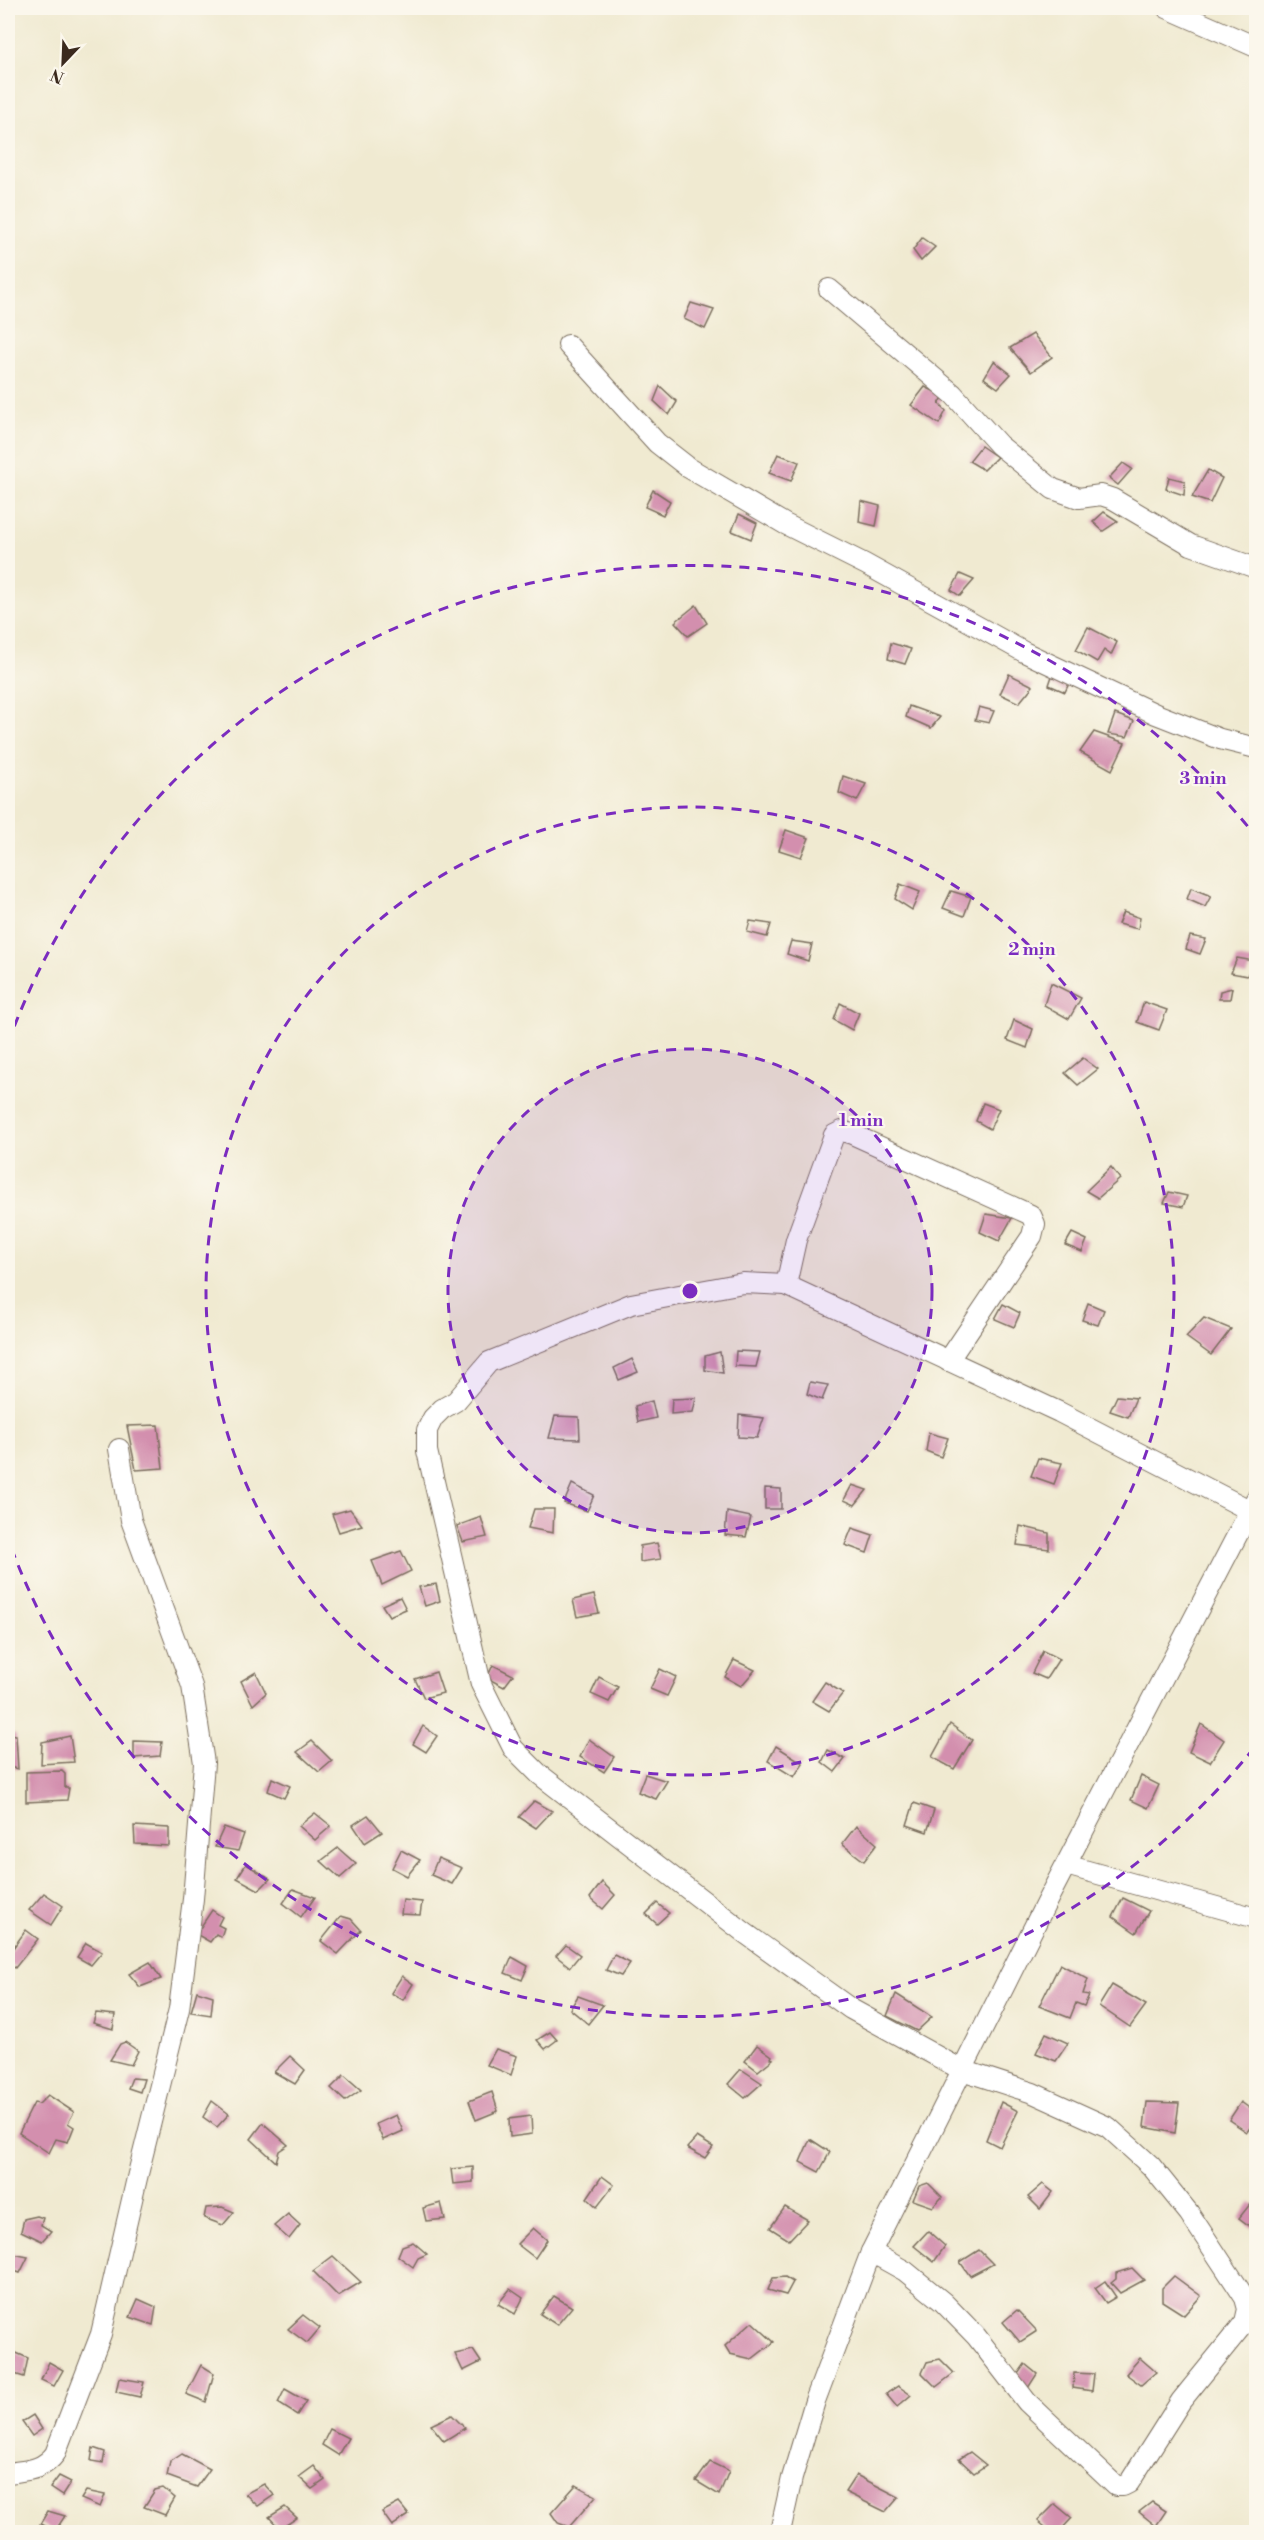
<svg xmlns="http://www.w3.org/2000/svg" width="1264" height="2540" font-family="'Libre Bodoni',serif">
	<rect width="100%" height="100%" fill="#fbf7ec"/>
	<filter id="ink" filterUnits="userSpaceOnUse"><feTurbulence type="fractalNoise" baseFrequency=".0167" numOctaves="2"/><feDisplacementMap in="SourceGraphic" scale="12" xChannelSelector="R" yChannelSelector="G"/><feConvolveMatrix kernelMatrix="1 2 1 2 8 2 1 2 1" color-interpolation-filters="sRGB"/></filter>
	<filter id="wash" filterUnits="userSpaceOnUse"><feTurbulence type="fractalNoise" baseFrequency=".008" numOctaves="4" result="noise"/><feDisplacementMap in="SourceGraphic" scale="24" xChannelSelector="R" yChannelSelector="G"/><feGaussianBlur stdDeviation="1.35" result="paint"/><feColorMatrix in="noise" values="0 0 0 0 0 0 0 0 0 0 0 0 0 0 0 0 0 1.4 0 .05"/><feComposite in="paint" operator="in"/></filter>
	<g filter="url(#wash)">
		<rect width="100%" height="100%" fill="#f0ead1"/>
		<g id="blocks">
			<g fill="#d38fae">
				<polygon points="922,238 935,247 921,261 913,250"/>
				<polygon points="691,303 714,310 705,329 684,319"/>
				<polygon points="1033,334 1052,357 1031,372 1010,348"/>
				<polygon points="994,361 1011,374 998,388 984,378"/>
				<polygon points="660,386 677,402 669,415 654,401"/>
				<polygon points="925,387 944,396 939,404 946,411 939,424 911,405"/>
				<polygon points="981,446 997,457 984,470 969,461"/>
				<polygon points="778,454 799,462 791,481 769,473"/>
				<polygon points="1123,463 1132,469 1118,485 1109,478"/>
				<polygon points="1208,470 1222,478 1210,503 1192,497"/>
				<polygon points="1169,477 1185,481 1184,495 1166,489"/>
				<polygon points="653,490 670,501 663,515 645,507"/>
				<polygon points="861,501 880,506 876,526 859,522"/>
				<polygon points="1104,512 1118,521 1103,531 1093,522"/>
				<polygon points="739,514 757,523 751,539 732,531"/>
				<polygon points="960,574 974,580 960,596 951,590"/>
				<polygon points="696,605 707,623 688,636 675,622"/>
				<polygon points="1088,627 1117,642 1111,655 1104,650 1097,662 1076,650"/>
				<polygon points="891,643 911,649 905,664 888,659"/>
				<polygon points="1009,674 1033,686 1019,703 1000,694"/>
				<polygon points="1052,676 1071,679 1065,692 1049,685"/>
				<polygon points="909,706 940,717 931,728 906,717"/>
				<polygon points="979,707 994,711 989,723 975,720"/>
				<polygon points="1115,714 1134,721 1127,737 1108,734"/>
				<polygon points="1094,732 1125,743 1112,770 1080,752"/>
				<polygon points="843,776 866,784 857,801 839,793"/>
				<polygon points="786,830 809,838 801,857 779,850"/>
				<polygon points="900,884 920,892 912,910 895,899"/>
				<polygon points="1191,888 1211,896 1205,907 1187,899"/>
				<polygon points="951,891 971,897 964,916 943,908"/>
				<polygon points="1123,912 1140,918 1138,929 1118,924"/>
				<polygon points="750,921 771,924 767,937 747,932"/>
				<polygon points="1190,936 1206,939 1200,954 1186,949"/>
				<polygon points="791,941 812,944 808,961 787,954"/>
				<polygon points="1237,958 1254,961 1247,976 1231,973"/>
				<polygon points="1051,983 1081,998 1069,1019 1044,1005"/>
				<polygon points="1232,988 1230,999 1219,999 1220,991"/>
				<polygon points="1144,1002 1167,1010 1159,1030 1137,1022"/>
				<polygon points="840,1003 859,1013 852,1030 834,1020"/>
				<polygon points="1014,1020 1033,1029 1027,1048 1007,1040"/>
				<polygon points="1083,1058 1098,1069 1078,1085 1065,1073"/>
				<polygon points="983,1103 999,1109 990,1129 976,1121"/>
				<polygon points="1111,1167 1120,1179 1098,1198 1086,1191"/>
				<polygon points="1169,1192 1187,1196 1183,1207 1164,1203"/>
				<polygon points="986,1214 1012,1218 999,1241 980,1232"/>
				<polygon points="1072,1233 1087,1240 1082,1252 1065,1245"/>
				<polygon points="1088,1303 1104,1310 1098,1325 1082,1320"/>
				<polygon points="1003,1304 1020,1313 1014,1327 995,1319"/>
				<polygon points="1204,1318 1231,1329 1211,1355 1186,1337"/>
				<polygon points="736,1351 760,1352 756,1367 735,1366"/>
				<polygon points="720,1352 723,1373 705,1370 705,1356"/>
				<polygon points="632,1359 638,1372 619,1380 614,1368"/>
				<polygon points="810,1382 828,1385 822,1400 807,1394"/>
				<polygon points="1117,1396 1136,1398 1128,1417 1110,1411"/>
				<polygon points="696,1398 693,1412 671,1414 672,1399"/>
				<polygon points="652,1401 656,1418 638,1422 635,1406"/>
				<polygon points="739,1415 764,1418 757,1438 738,1437"/>
				<polygon points="555,1416 579,1417 580,1439 549,1438"/>
				<polygon points="158,1425 163,1468 136,1470 127,1426"/>
				<polygon points="929,1433 948,1438 941,1457 926,1451"/>
				<polygon points="1038,1458 1062,1463 1054,1484 1031,1476"/>
				<polygon points="572,1484 594,1495 587,1511 564,1503"/>
				<polygon points="852,1485 867,1490 855,1505 844,1500"/>
				<polygon points="765,1488 781,1489 781,1509 765,1509"/>
				<polygon points="350,1509 362,1525 339,1532 332,1514"/>
				<polygon points="534,1509 554,1509 553,1533 528,1528"/>
				<polygon points="727,1512 751,1517 746,1537 725,1535"/>
				<polygon points="481,1517 487,1537 463,1542 457,1526"/>
				<polygon points="1020,1526 1049,1533 1049,1549 1017,1545"/>
				<polygon points="852,1528 873,1535 867,1553 845,1545"/>
				<polygon points="657,1543 661,1559 640,1562 640,1546"/>
				<polygon points="401,1551 411,1571 382,1585 372,1561"/>
				<polygon points="436,1584 440,1601 425,1606 419,1587"/>
				<polygon points="594,1595 599,1613 577,1617 573,1600"/>
				<polygon points="400,1597 406,1609 389,1616 382,1605"/>
				<polygon points="1043,1651 1059,1659 1046,1679 1032,1673"/>
				<polygon points="734,1660 755,1670 741,1686 725,1677"/>
				<polygon points="493,1665 513,1675 504,1687 487,1678"/>
				<polygon points="660,1669 676,1677 667,1696 650,1689"/>
				<polygon points="256,1672 266,1693 253,1705 241,1681"/>
				<polygon points="436,1672 443,1693 424,1698 415,1679"/>
				<polygon points="599,1677 618,1687 609,1702 591,1694"/>
				<polygon points="825,1682 843,1693 829,1711 812,1701"/>
				<polygon points="950,1724 972,1740 954,1769 932,1757"/>
				<polygon points="1201,1724 1224,1740 1210,1762 1189,1752"/>
				<polygon points="423,1726 437,1736 426,1752 413,1744"/>
				<polygon points="8,1734 16,1735 18,1769 8,1767"/>
				<polygon points="70,1736 74,1762 41,1764 42,1742"/>
				<polygon points="589,1739 614,1757 604,1772 580,1757"/>
				<polygon points="134,1741 162,1742 160,1756 134,1758"/>
				<polygon points="312,1741 332,1761 319,1772 297,1752"/>
				<polygon points="776,1746 803,1763 794,1777 768,1761"/>
				<polygon points="828,1750 845,1759 835,1772 822,1762"/>
				<polygon points="62,1771 65,1774 65,1788 69,1788 67,1800 26,1802 26,1772"/>
				<polygon points="645,1774 667,1781 656,1799 638,1792"/>
				<polygon points="1141,1776 1159,1785 1148,1808 1131,1800"/>
				<polygon points="272,1778 290,1786 284,1798 268,1791"/>
				<polygon points="534,1801 552,1811 536,1828 519,1817"/>
				<polygon points="914,1803 934,1810 927,1832 907,1825"/>
				<polygon points="315,1813 331,1826 315,1840 299,1826"/>
				<polygon points="368,1815 382,1832 365,1843 353,1825"/>
				<polygon points="134,1826 169,1828 169,1846 135,1844"/>
				<polygon points="856,1826 877,1844 864,1861 842,1844"/>
				<polygon points="224,1827 244,1834 238,1851 215,1847"/>
				<polygon points="338,1848 356,1864 340,1878 321,1861"/>
				<polygon points="401,1850 420,1860 407,1876 392,1868"/>
				<polygon points="438,1858 462,1868 452,1884 431,1875"/>
				<polygon points="246,1864 270,1879 259,1890 237,1878"/>
				<polygon points="602,1882 615,1895 603,1909 590,1898"/>
				<polygon points="293,1889 315,1897 301,1917 283,1903"/>
				<polygon points="44,1893 63,1906 51,1925 29,1910"/>
				<polygon points="1123,1898 1149,1911 1136,1933 1113,1917"/>
				<polygon points="403,1900 422,1902 420,1915 401,1914"/>
				<polygon points="657,1903 669,1913 657,1924 646,1914"/>
				<polygon points="212,1910 222,1917 218,1925 224,1928 221,1937 216,1934 210,1942 196,1934"/>
				<polygon points="341,1916 351,1919 361,1930 338,1954 321,1941"/>
				<polygon points="26,1930 38,1939 15,1968 8,1963 8,1955"/>
				<polygon points="86,1943 102,1952 91,1965 77,1957"/>
				<polygon points="566,1945 580,1955 570,1967 556,1956"/>
				<polygon points="614,1955 630,1963 621,1976 606,1970"/>
				<polygon points="512,1957 528,1966 522,1980 505,1973"/>
				<polygon points="150,1962 161,1979 140,1987 129,1974"/>
				<polygon points="1060,1964 1088,1979 1083,1994 1089,1995 1084,2006 1076,2003 1070,2018 1039,2006"/>
				<polygon points="402,1976 413,1984 403,2000 391,1993"/>
				<polygon points="1112,1985 1146,2005 1130,2027 1099,2006"/>
				<polygon points="197,1991 213,1996 211,2015 191,2012"/>
				<polygon points="896,1994 932,2017 917,2031 887,2016"/>
				<polygon points="578,1996 603,2005 588,2024 570,2009"/>
				<polygon points="96,2013 115,2015 113,2029 93,2023"/>
				<polygon points="550,2032 557,2040 545,2049 537,2040"/>
				<polygon points="1046,2033 1068,2043 1056,2061 1036,2053"/>
				<polygon points="125,2042 138,2051 131,2065 110,2060 120,2044"/>
				<polygon points="757,2045 772,2056 771,2058 773,2059 758,2071 745,2061"/>
				<polygon points="496,2049 517,2056 511,2075 487,2065"/>
				<polygon points="290,2056 305,2070 295,2084 274,2072"/>
				<polygon points="741,2069 762,2083 745,2098 728,2084"/>
				<polygon points="344,2075 361,2090 345,2101 331,2088"/>
				<polygon points="132,2078 144,2079 140,2092 128,2088"/>
				<polygon points="492,2092 498,2111 476,2120 469,2101"/>
				<polygon points="48,2095 74,2112 68,2123 74,2127 68,2142 56,2139 49,2153 19,2133 34,2103 39,2104"/>
				<polygon points="212,2101 229,2114 217,2127 203,2117"/>
				<polygon points="1001,2102 1018,2111 1000,2147 986,2140"/>
				<polygon points="1147,2102 1179,2103 1175,2133 1144,2127"/>
				<polygon points="1241,2102 1256,2113 1256,2119 1247,2132 1229,2120"/>
				<polygon points="396,2115 403,2131 383,2140 376,2124"/>
				<polygon points="531,2116 532,2134 510,2137 509,2119"/>
				<polygon points="263,2123 288,2145 279,2151 276,2162 251,2139"/>
				<polygon points="697,2137 713,2147 705,2158 687,2148"/>
				<polygon points="810,2139 830,2152 819,2172 800,2162"/>
				<polygon points="473,2167 473,2182 453,2184 451,2169"/>
				<polygon points="602,2176 614,2185 597,2207 587,2198"/>
				<polygon points="928,2183 942,2197 933,2207 913,2200 919,2186"/>
				<polygon points="1043,2184 1053,2192 1040,2209 1028,2197"/>
				<polygon points="441,2203 445,2219 426,2221 423,2208"/>
				<polygon points="1251,2203 1256,2206 1256,2231 1239,2218"/>
				<polygon points="222,2207 234,2212 223,2225 204,2218 206,2208"/>
				<polygon points="785,2207 808,2220 789,2240 770,2228"/>
				<polygon points="288,2214 300,2225 289,2239 274,2226"/>
				<polygon points="37,2216 43,2218 41,2225 51,2231 42,2241 21,2231 24,2219"/>
				<polygon points="533,2228 547,2240 535,2258 517,2244"/>
				<polygon points="928,2231 945,2246 934,2262 914,2246"/>
				<polygon points="413,2242 427,2254 418,2258 413,2267 398,2256 402,2246"/>
				<polygon points="979,2250 993,2264 970,2276 960,2262"/>
				<polygon points="8,2253 28,2257 20,2273 8,2269"/>
				<polygon points="333,2256 361,2282 338,2296 313,2271"/>
				<polygon points="1132,2268 1144,2280 1120,2293 1111,2283 1116,2279 1116,2273"/>
				<polygon points="1174,2276 1201,2296 1184,2315 1162,2301 1162,2288"/>
				<polygon points="785,2277 793,2282 786,2295 768,2290 773,2278"/>
				<polygon points="1105,2281 1116,2297 1106,2303 1095,2288"/>
				<polygon points="510,2289 523,2298 515,2314 498,2304"/>
				<polygon points="554,2296 572,2307 557,2325 540,2314"/>
				<polygon points="138,2299 156,2307 153,2325 130,2317"/>
				<polygon points="1017,2310 1037,2331 1020,2342 1003,2322"/>
				<polygon points="303,2315 320,2328 307,2343 288,2329"/>
				<polygon points="752,2322 774,2342 752,2359 730,2354 725,2346"/>
				<polygon points="473,2350 481,2362 463,2371 455,2354"/>
				<polygon points="14,2352 28,2358 24,2377 8,2372 8,2366"/>
				<polygon points="1140,2358 1156,2372 1141,2385 1126,2374"/>
				<polygon points="940,2359 954,2373 936,2387 922,2373 927,2362"/>
				<polygon points="49,2362 63,2370 54,2386 41,2380"/>
				<polygon points="1025,2364 1037,2374 1028,2388 1015,2378"/>
				<polygon points="201,2365 214,2373 206,2402 186,2394"/>
				<polygon points="1074,2373 1094,2374 1092,2391 1073,2388"/>
				<polygon points="119,2378 144,2382 140,2397 116,2392"/>
				<polygon points="898,2386 911,2395 897,2407 886,2394"/>
				<polygon points="285,2389 306,2401 297,2415 278,2403"/>
				<polygon points="33,2415 42,2429 32,2436 22,2422"/>
				<polygon points="452,2415 465,2428 444,2441 431,2425"/>
				<polygon points="330,2429 348,2438 338,2455 322,2445"/>
				<polygon points="93,2448 105,2452 103,2463 91,2461"/>
				<polygon points="970,2452 986,2465 974,2473 959,2459"/>
				<polygon points="182,2454 210,2469 197,2487 167,2476 170,2462"/>
				<polygon points="710,2462 729,2471 719,2495 696,2481"/>
				<polygon points="314,2466 325,2480 312,2489 299,2477"/>
				<polygon points="856,2475 899,2497 886,2512 845,2492"/>
				<polygon points="59,2476 71,2482 62,2496 50,2488"/>
				<polygon points="264,2484 274,2495 258,2506 245,2494"/>
				<polygon points="576,2485 596,2496 569,2527 558,2523 551,2513"/>
				<polygon points="163,2488 175,2498 165,2515 144,2507 155,2490"/>
				<polygon points="86,2491 105,2495 100,2507 81,2499"/>
				<polygon points="1152,2502 1166,2511 1156,2526 1139,2512"/>
				<polygon points="399,2503 409,2515 392,2526 382,2512"/>
				<polygon points="1055,2504 1072,2518 1059,2532 1051,2532 1038,2521"/>
				<polygon points="285,2507 297,2518 280,2529 269,2517"/>
				<polygon points="48,2511 65,2516 55,2531 40,2524"/>
				<polygon points="985,2525 1001,2532 980,2532"/>
			</g>
		</g>
	</g>
	<g filter="url(#ink)">
		<use href="#blocks" fill-opacity="0" stroke="#7a6d5d" stroke-width="1.5"/>
		<g fill="none" stroke-linecap="round" stroke-linejoin="round">
			<defs>
				<g id="minor">
					<polyline points="1167,8 1256,47"/>
					<polyline points="829,289 953,394 999,445 1053,489 1079,498 1101,495 1113,499 1191,545 1256,568"/>
					<polyline points="568,345 657,443 689,468 785,524 865,564 1024,652 1156,714 1220,739 1256,748"/>
					<polyline points="786,1285 796,1240 834,1135 842,1131 852,1134 1031,1215 1035,1224 1032,1236 948,1361"/>
					<polyline points="1066,1865 1256,1918"/>
					<polyline points="871,2252 905,2271 943,2302 976,2336 1027,2402 1116,2486 1123,2486 1129,2483 1181,2401 1245,2322 1248,2309 1245,2298 1189,2213 1151,2166 1108,2127 1033,2093 962,2070 851,2009 745,1933 539,1774 513,1748 481,1684 427,1451 427,1430 433,1418 442,1409 456,1401 489,1362 631,1304 743,1283 786,1285 1059,1412 1251,1511"/>
					<path d="M 8,2473 C 27,2470 42,2471 55,2454 L 101,2334 L 137,2178 L 179,2009 L 193,1899 L 204,1763 L 192,1686 L 131,1520 L 119,1449"/>
					<polyline points="780,2532 792,2478 815,2401 871,2252 1049,1897 1256,1499"/>
				</g>
			</defs>
			<use href="#minor" stroke="#7a6d5d" stroke-width="22"/>
			<use href="#minor" stroke="#fff" stroke-width="20"/>
		</g>
	</g>
	<circle cx="690" cy="1291" r="242" fill="#7b2cbf" fill-opacity=".12"/>
	<g fill="none" stroke="#7b2cbf" stroke-width="3" stroke-dasharray="10 8">
		<circle cx="690" cy="1291" r="242"/>
		<circle cx="690" cy="1291" r="484"/>
		<path d="M1254 1748A726 726 0 0 1 8 1539M8 1043A726 726 0 0 1 1254 834"/>
	</g>
	<circle cx="690" cy="1291" r="9" fill="#7b2cbf" stroke="#fbf7ec" stroke-width="3"/>
	<g font-size="18" text-anchor="middle" font-weight="bold" fill="#7b2cbf" stroke="#fbf7ec" stroke-width="4.5" stroke-linejoin="round" paint-order="stroke">
		<text x="1203" y="784">3 min</text>
		<text x="1032" y="955">2 min</text>
		<text x="861" y="1126">1 min</text>
	</g>
	<rect width="1264" height="2540" fill="none" stroke="#fbf7ec" stroke-width="30"/>
	<g transform="translate(63 63) rotate(203)" stroke="#fbf7ec" stroke-width="4.5" paint-order="stroke">
	<path d="M0-4.5L10 22L0 15L-10 22Z" fill="#3b2a1e"/>
	<text y="-9" font-size="16" font-weight="bold" text-anchor="middle" fill="#3b2a1e">N</text>
	</g>
</svg>
